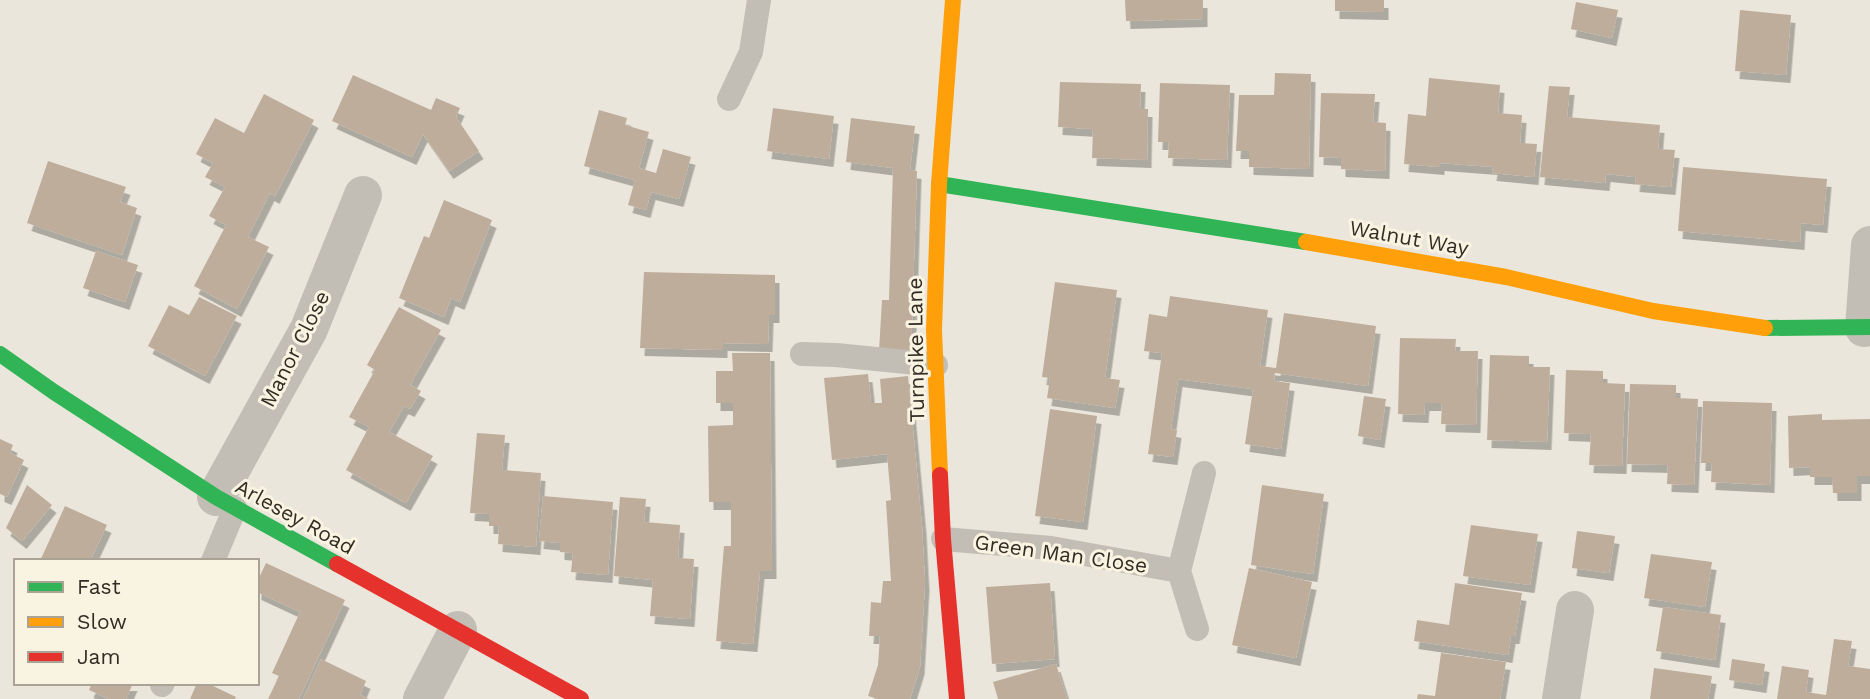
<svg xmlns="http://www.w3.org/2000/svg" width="1870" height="699" font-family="'Work Sans',sans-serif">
	<defs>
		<filter id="shadow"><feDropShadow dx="4.5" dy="8" stdDeviation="0" flood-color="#0004"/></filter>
	</defs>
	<rect width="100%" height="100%" fill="#ebe6db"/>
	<g fill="#bfad9c" filter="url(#shadow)">
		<polygon points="1125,0 1203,0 1203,19 1126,21"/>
		<polygon points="1335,0 1384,0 1384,12 1335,11"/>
		<polygon points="1576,2 1618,10 1612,38 1571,29"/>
		<polygon points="1740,10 1791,15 1786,75 1735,71"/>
		<polygon points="1275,73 1311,74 1309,169 1249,167 1249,151 1236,151 1239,95 1274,95"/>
		<polygon points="353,75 431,110 436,98 460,108 456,117 479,151 449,171 423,134 412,157 332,121"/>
		<polygon points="1429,78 1500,85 1498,113 1522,115 1520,143 1537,144 1534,177 1492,173 1493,167 1440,163 1440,167 1404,164 1408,114 1426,116"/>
		<polygon points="1060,82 1141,84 1140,109 1148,109 1147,160 1092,158 1093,129 1058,127"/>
		<polygon points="1160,83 1230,85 1227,160 1168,158 1169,142 1158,142"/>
		<polygon points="1549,86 1570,87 1567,117 1660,125 1658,149 1675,150 1671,187 1635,184 1636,177 1606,174 1605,183 1540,177"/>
		<polygon points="1321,93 1375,94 1373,122 1386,123 1385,171 1341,169 1341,158 1319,157"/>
		<polygon points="264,94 314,120 275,196 270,193 248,237 269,247 237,309 194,286 226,225 209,216 225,187 205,177 213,163 196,154 215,118 244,133"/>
		<polygon points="773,108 834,116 829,159 767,151"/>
		<polygon points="599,110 627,118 625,125 649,132 639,168 656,173 663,149 691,157 679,199 651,192 646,210 628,205 635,180 584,166"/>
		<polygon points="851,118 915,126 910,170 917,171 911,352 879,351 882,300 889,300 893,168 846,162"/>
		<polygon points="48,161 126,187 120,202 137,208 122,255 27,223"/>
		<polygon points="1683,167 1827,179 1823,225 1801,223 1800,242 1678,231"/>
		<polygon points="444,200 492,220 460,302 451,298 444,317 399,298 424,236 429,238"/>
		<polygon points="96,251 138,265 125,302 83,288"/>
		<polygon points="644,272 775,275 775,315 769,315 768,344 723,343 723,350 640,348"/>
		<polygon points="1055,282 1117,290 1105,378 1120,380 1115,408 1047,398 1050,378 1042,377"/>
		<polygon points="1170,296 1268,310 1260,366 1276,368 1284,313 1376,326 1368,386 1275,373 1274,381 1290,383 1281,449 1245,444 1253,389 1178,379 1171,429 1177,430 1173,457 1148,454 1162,353 1144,351 1149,314 1167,317"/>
		<polygon points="199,297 237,316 205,376 148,346 169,305 189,315"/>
		<polygon points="399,307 441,330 410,385 421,391 410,409 404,406 389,432 433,456 406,503 346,470 369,427 349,417 375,370 367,365"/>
		<polygon points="1400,338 1456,339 1455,351 1478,351 1476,425 1441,424 1442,403 1425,403 1424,415 1398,414"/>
		<polygon points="732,353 770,353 772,571 760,571 753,644 716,641 724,546 731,546 731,502 709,502 708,426 733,425 733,403 716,403 716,371 733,371"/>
		<polygon points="1490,355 1529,356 1529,367 1550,367 1547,442 1487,440"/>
		<polygon points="1566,370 1603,371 1603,383 1625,384 1622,466 1589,465 1591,434 1564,433"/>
		<polygon points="868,374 871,403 882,403 880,379 908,376 922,526 925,583 920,667 910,699 878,699 868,696 878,665 880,636 869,636 871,602 881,603 883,581 891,581 886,501 891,500 887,454 832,460 824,378"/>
		<polygon points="1630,384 1676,385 1676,398 1698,399 1694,485 1667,484 1668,465 1627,464"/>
		<polygon points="1364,396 1386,399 1380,440 1358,436"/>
		<polygon points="1703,401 1772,403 1770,485 1711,482 1712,463 1701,463"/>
		<polygon points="1050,409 1097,416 1083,522 1035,516"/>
		<polygon points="1822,414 1822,420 1870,419 1870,476 1857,476 1857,493 1833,493 1832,477 1810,477 1810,467 1789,468 1788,416"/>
		<polygon points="477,433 505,435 502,470 541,473 536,547 498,544 499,526 489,526 489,514 470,513"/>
		<polygon points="0,439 13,445 10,453 24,460 7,497 0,494"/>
		<polygon points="27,485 52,505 22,541 6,528"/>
		<polygon points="1262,485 1324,494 1313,574 1251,565"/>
		<polygon points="543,496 613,502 608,575 571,572 573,553 560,552 560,543 539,541"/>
		<polygon points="620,497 646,499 644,522 680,525 678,558 694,559 690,619 650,616 653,580 614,576"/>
		<polygon points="65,506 107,525 90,561 40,561"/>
		<polygon points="1471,525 1538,534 1530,585 1463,576"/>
		<polygon points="1577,531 1615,536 1609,573 1572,568"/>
		<polygon points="1651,554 1712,562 1705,607 1644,598"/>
		<polygon points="266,563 345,600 299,699 268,699 279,676 272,673 300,612 257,592 257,582"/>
		<polygon points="1249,568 1312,582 1296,658 1232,645"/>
		<polygon points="1050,583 1055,659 992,664 986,587"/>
		<polygon points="1455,583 1522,593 1515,636 1511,636 1508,655 1414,641 1417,620 1449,625"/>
		<polygon points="1663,607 1721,615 1715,660 1656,651"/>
		<polygon points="1834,639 1852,641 1848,666 1870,669 1870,699 1777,699 1782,666 1809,670 1806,692 1826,695"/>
		<polygon points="1441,653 1506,662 1500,699 1417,699 1418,694 1435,696"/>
		<polygon points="321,659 366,681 360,695 369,699 303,699"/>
		<polygon points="1732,659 1765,664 1762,685 1729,680"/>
		<polygon points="1056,664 1067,699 998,699 993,682"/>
		<polygon points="1654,668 1712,676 1708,699 1650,699"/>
		<polygon points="92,683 133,683 126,699 109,699 89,690"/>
		<polygon points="197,683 207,683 236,697 235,699 190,699"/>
	</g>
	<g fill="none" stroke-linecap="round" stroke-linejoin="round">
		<g stroke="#c3beb5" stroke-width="24">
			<polyline points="729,99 751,52 759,0"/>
			<polyline points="802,354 836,355 936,365"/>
			<polyline points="943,539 1051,548 1179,571"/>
			<polyline points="213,561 235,508"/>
			<polyline points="1197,629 1179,571 1204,473"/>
			<polyline points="162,685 163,683"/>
		</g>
		<g stroke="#c3beb5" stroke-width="38">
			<polyline points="1864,328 1870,245"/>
			<polyline points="216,497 309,329 363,195"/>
			<polyline points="422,699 458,630"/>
			<polyline points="1561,699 1575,610"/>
		</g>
		<g stroke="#30b455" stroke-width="16">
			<polyline points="939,184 1306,242"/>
			<polyline points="1765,328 1870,327"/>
			<polyline points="0,354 54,392 216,497 337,564"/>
		</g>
		<g stroke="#ff9f0a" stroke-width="16">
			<polyline points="1306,242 1506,277 1653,311 1765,328"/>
			<polyline points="940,475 934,330 939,184 953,0"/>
		</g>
		<g stroke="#e5322d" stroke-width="16">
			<polyline points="940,475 943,539 957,699"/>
			<polyline points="337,564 581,699"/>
		</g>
	</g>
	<g text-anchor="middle" stroke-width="6" stroke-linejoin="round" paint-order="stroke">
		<g font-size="21" fill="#332c24" stroke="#f9f3e1">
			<text transform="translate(1409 238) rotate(10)" y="7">Walnut Way</text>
			<text transform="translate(295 349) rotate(-63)" y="7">Manor Close</text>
			<text transform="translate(916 350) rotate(-91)" y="7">Turnpike Lane</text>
			<text transform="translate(295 517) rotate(29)" y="7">Arlesey Road</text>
			<text transform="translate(1061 554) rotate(8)" y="7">Green Man Close</text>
		</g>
	</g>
	<rect x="14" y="559" width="245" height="126" fill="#f9f3e1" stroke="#aaa395" stroke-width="2"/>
	<rect x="28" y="582" width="35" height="10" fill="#30b455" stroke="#aaa395" stroke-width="2"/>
	<text x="77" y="594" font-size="21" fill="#332c24">Fast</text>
	<rect x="28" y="617" width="35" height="10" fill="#ff9f0a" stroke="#aaa395" stroke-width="2"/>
	<text x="77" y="629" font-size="21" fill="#332c24">Slow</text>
	<rect x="28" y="652" width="35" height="10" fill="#e5322d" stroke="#aaa395" stroke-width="2"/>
	<text x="77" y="664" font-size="21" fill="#332c24">Jam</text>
</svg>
